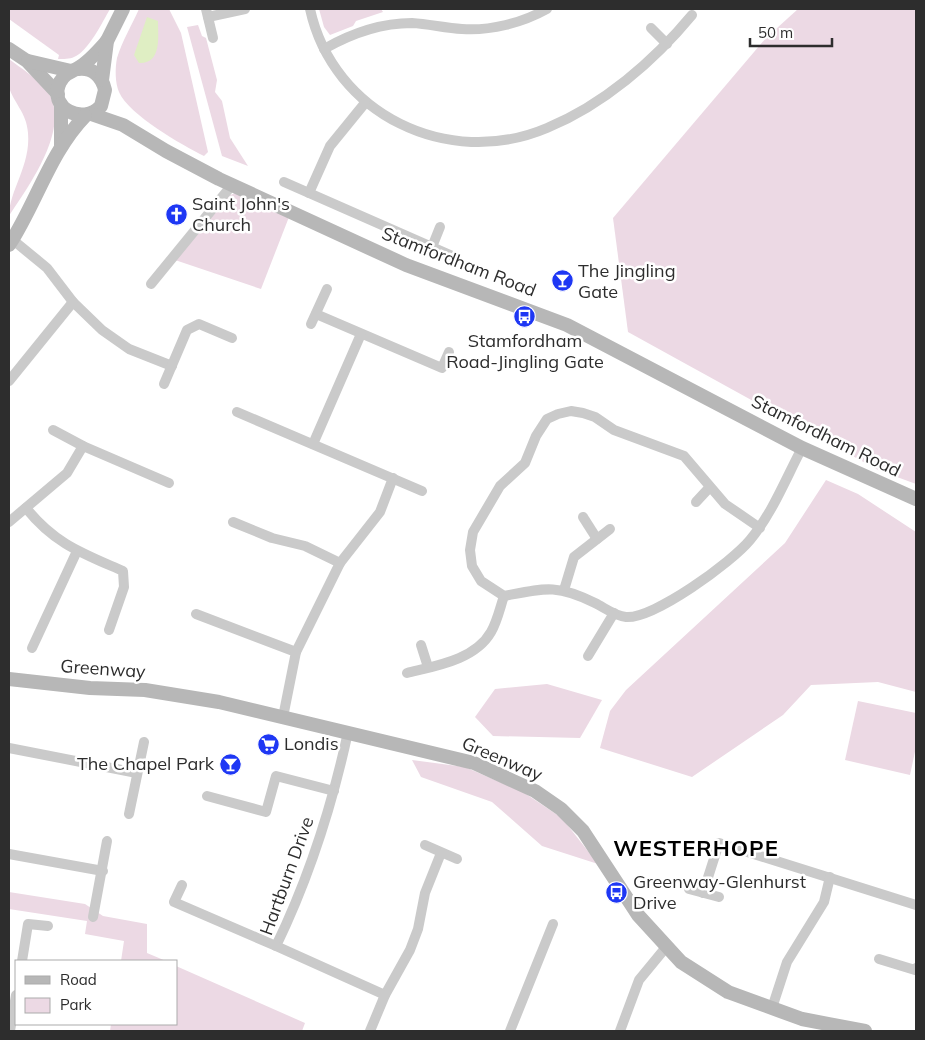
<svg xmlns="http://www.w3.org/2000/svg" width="925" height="1040" font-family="Mulish,sans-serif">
	<rect width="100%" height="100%" fill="#fff"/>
	<g fill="#ecd9e4">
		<path d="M 9,9 L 110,9 C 103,21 88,52 74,57 C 70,59 63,59 58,59 L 59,55 L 9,19 Z"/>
		<path d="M 139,9 L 169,9 L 181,33 L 208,152 L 204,156 C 182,145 129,115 119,92 C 115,83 115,68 117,58 C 122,41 132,25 139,9 Z"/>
		<polygon points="319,9 381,9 383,12 356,21 353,26 330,35 324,27"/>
		<polygon points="798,9 916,9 916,484 878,470 628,332 613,218 766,38"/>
		<polygon points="198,25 202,36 206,38 217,80 215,92 222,101 230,138 248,166 222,156 187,27"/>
		<path d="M 9,59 C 22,69 37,78 47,91 C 73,126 28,187 9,216 C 9,191 31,165 28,133 C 27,113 13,102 9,87 C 7,79 9,67 9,59 Z"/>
		<polygon points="235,193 289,217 261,289 175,260 226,197"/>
		<polygon points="826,480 858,494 916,532 916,692 878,682 811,685 783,715 692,777 600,748 610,711 626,690 785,543"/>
		<polygon points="547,684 602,700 580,738 493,736 475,717 495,689"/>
		<polygon points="858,701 916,713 916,747 910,775 845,760"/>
		<polygon points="412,760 465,767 523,792 562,818 598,864 542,846 492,802 421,777"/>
		<polygon points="9,892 85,904 103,916 147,924 147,953 166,961 121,961 124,941 85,934 87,921 9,909"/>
		<polygon points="176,966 305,1023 302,1031 110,1031 111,1024 176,1024"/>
	</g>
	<path fill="#dfeec3" d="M 147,17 L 158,21 C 158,37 162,64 139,63 L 134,55 Z"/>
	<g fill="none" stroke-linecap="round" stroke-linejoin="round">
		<g stroke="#cacaca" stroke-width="10">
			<polyline points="206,9 213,38"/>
			<path d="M 310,9 C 333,114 448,170 547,128 C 603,105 654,61 692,15"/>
			<polyline points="208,17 245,9"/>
			<polyline points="651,28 667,44"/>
			<path d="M 324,49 C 352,33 380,23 412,23 C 429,24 445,28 462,29 C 490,31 522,23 547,9"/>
			<polyline points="284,182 457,258"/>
			<polyline points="309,193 330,146 365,103"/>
			<polyline points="13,240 47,268 73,302 102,330 129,349 172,366"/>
			<polyline points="432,247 440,227"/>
			<polyline points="151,284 232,185"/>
			<polyline points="316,314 442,368 449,352"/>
			<polyline points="311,324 327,289"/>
			<polyline points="9,381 73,302"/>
			<polyline points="164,384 187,330 199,324 232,338"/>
			<polyline points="237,412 422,491"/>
			<polyline points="53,430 83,446 169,483"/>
			<polyline points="313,444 361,334"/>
			<polyline points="696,502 709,488"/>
			<path d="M 26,508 C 55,544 82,553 123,571 L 124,587 L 109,630"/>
			<polyline points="583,517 597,539"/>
			<polyline points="9,522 67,473 83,446"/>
			<polyline points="233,522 272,538 305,546 340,563"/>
			<path d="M 760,528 L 725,504 L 684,456 L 614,430 L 595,417 L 583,413 L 571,411 L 558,414 L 547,419 L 536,436 L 525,463 L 500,486 L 473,532 L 470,550 L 472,566 L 481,581 L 504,596 C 545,588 557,584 595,603 C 605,608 615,616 626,617 C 654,619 732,562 750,540 C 772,514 786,478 802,448"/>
			<polyline points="564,590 574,557 610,529"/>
			<polyline points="196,614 296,652"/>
			<polyline points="421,645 428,667"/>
			<polyline points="32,648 77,551"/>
			<polyline points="588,656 614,613"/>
			<path d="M 407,673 C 435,666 475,660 491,632 C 497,622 500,608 504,596"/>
			<polyline points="283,717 296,652 340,563 380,512 393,478"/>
			<path d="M 348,732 C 332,806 309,878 276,946 L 385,995"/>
			<polyline points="9,748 137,773"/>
			<polyline points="207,796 266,812 276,776 334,791"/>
			<polyline points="129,814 144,742"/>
			<polyline points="425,845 457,859"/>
			<polyline points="9,854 103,871"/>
			<polyline points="182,885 174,902 276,946"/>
			<polyline points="689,889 719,897"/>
			<polyline points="703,893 719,843 916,905"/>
			<polyline points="93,917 107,841"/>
			<polyline points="879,959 915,970 916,968"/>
			<polyline points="22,961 28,924 48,926"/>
			<polyline points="772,1008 787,962 824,902 830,877"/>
			<polyline points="10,1031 16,995"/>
			<polyline points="370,1031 385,995 410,950 418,929 425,893 441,853"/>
			<polyline points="510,1031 553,924"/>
			<polyline points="620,1031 639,980 667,946"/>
		</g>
		<g stroke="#b7b7b7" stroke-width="14">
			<polyline points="9,49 27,61 58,94"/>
			<polyline points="28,61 71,71"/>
			<path d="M 78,69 C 92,67 102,76 105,90 L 101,106 C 83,126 47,108 60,82 C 65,73 71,72 78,68 C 89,62 99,50 107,41"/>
			<polyline points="102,80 107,41 123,9"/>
			<polyline points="91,114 123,125 166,151 219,179 406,265 567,325 802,448 916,499"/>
			<polyline points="61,146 61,104"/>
			<path d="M 9,245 C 36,204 50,152 85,116"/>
			<polyline points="9,679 90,688 145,690 219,702 474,763 535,791 561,809 583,831 638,915 681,962 728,992 802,1019 865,1031"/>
		</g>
	</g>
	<defs>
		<symbol id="church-disc" viewBox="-11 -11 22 22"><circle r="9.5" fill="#1e37f4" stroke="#fff"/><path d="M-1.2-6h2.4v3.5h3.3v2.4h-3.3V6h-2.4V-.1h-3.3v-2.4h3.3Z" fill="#fff"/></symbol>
		<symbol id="bar-disc" viewBox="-11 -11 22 22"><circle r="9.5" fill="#1e37f4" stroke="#fff"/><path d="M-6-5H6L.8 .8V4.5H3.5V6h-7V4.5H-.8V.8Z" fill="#fff"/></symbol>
		<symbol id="bus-disc" viewBox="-11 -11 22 22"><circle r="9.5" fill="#1e37f4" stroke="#fff"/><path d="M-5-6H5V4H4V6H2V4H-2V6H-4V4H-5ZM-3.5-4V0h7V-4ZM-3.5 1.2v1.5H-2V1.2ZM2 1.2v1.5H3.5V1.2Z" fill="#fff"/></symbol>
		<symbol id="supermarket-disc" viewBox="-11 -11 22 22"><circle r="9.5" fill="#1e37f4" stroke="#fff"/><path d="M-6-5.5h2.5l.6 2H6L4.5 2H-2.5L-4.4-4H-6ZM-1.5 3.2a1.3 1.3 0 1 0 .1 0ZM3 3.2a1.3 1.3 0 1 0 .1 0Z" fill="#fff"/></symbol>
	</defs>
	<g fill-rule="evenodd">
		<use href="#church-disc" x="164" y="202" width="25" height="25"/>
		<use href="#bar-disc" x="550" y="268" width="25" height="25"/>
		<use href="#bus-disc" x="512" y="304" width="25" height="25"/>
		<use href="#supermarket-disc" x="256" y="732" width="25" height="25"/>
		<use href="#bar-disc" x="218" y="752" width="25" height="25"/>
		<use href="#bus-disc" x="604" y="880" width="25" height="25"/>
	</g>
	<g text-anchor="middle" stroke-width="5" stroke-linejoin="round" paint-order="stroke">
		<g font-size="18" fill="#2d2d2d" stroke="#fff" text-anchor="start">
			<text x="192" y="210">Saint John's<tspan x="192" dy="21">Church</tspan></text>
			<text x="578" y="277">The Jingling<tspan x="578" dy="21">Gate</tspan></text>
			<text x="525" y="347" text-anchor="middle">Stamfordham<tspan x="525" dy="21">Road-Jingling Gate</tspan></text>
			<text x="284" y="750">Londis</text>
			<text x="214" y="770" text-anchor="end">The Chapel Park</text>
			<text x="633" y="888">Greenway-Glenhurst<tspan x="633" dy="21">Drive</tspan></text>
		</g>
		<g font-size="18" fill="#2d2d2d" stroke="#fff">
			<text transform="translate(459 262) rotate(21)" y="6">Stamfordham Road</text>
			<text transform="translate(826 436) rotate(26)" y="6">Stamfordham Road</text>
			<text transform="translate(103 669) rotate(4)" y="6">Greenway</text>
			<text transform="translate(502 759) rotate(23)" y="6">Greenway</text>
			<text transform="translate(287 876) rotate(-70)" y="6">Hartburn Drive</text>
		</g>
		<g font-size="22" font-weight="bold" letter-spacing="1" fill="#000" stroke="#fff">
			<text x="696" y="856">WESTERHOPE</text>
		</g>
	</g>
	<rect width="925" height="1040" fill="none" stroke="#2d2d2d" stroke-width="20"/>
	<rect x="15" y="960" width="162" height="65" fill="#ffffff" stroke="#ababab"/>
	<rect x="25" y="976" width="25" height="8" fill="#b7b7b7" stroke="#ababab"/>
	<text x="60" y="985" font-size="15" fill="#2d2d2d">Road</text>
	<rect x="25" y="998" width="25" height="15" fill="#ecd9e4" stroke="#ababab"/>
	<text x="60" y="1010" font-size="15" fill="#2d2d2d">Park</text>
	<path d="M750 38v8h82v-8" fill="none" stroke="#2d2d2d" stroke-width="2.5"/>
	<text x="758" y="38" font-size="15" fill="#2d2d2d" stroke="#ffffff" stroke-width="4" paint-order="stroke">50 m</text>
</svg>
